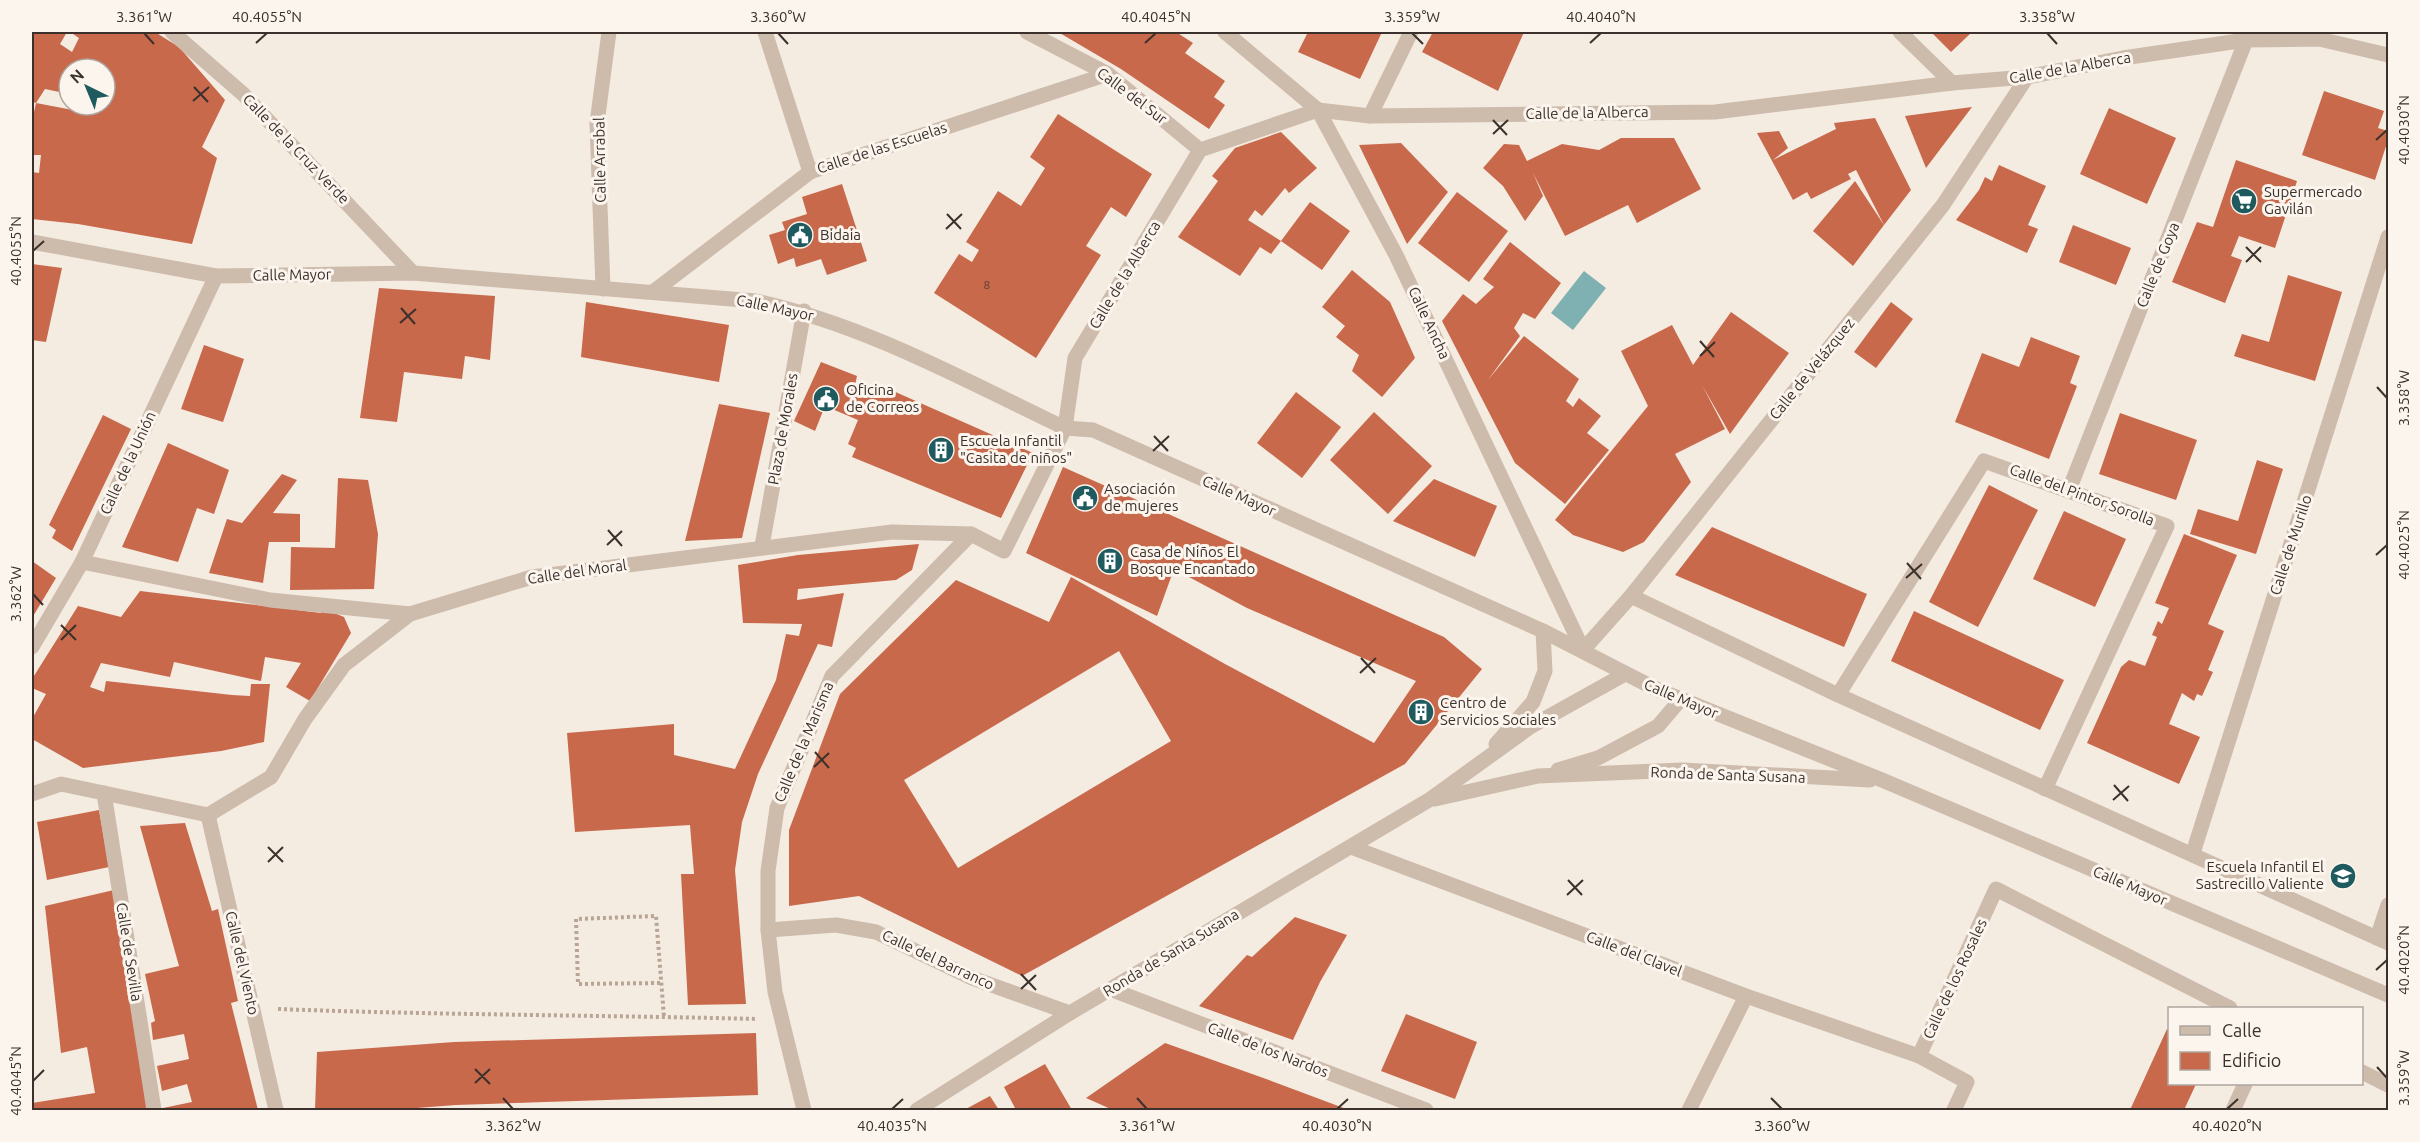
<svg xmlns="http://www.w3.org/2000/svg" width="2420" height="1142" font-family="Ubuntu,sans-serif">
	<rect width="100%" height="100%" fill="#f4ebe1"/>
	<polygon fill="#7fb0b2" points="1584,271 1606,288 1573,330 1551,313"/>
	<g fill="#c8694b" fill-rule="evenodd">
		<path d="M 32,32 L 67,32 L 60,44 L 72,52 L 79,38 L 70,32 L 155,32 L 179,47 L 225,100 L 202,147 L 217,158 L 192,244 L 78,224 L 32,219 L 32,172 L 39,173 L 41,155 L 32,155 L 32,121 L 36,103 L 32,102 ZM 69,69 L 105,69 L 105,105 L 80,105 L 78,111 L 36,103 L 45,89 L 69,94 Z"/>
		<polygon points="1058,32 1176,32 1193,43 1185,53 1225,81 1214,97 1225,105 1209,129 1121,69"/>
		<polygon points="1308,32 1382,32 1360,79 1298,52"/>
		<polygon points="1433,32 1524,32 1498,91 1422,52"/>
		<polygon points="1931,32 1972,32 1951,52"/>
		<polygon points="2324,91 2384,111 2378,128 2388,131 2388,140 2375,180 2302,155"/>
		<polygon points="1972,107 1926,168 1905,116"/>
		<polygon points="2109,108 2176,138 2147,204 2080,174"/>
		<polygon points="1058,114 1152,174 1126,217 1111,207 1086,246 1101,255 1036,358 934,293 959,254 972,262 979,250 966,242 998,191 1021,206 1045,168 1030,157"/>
		<polygon points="1875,118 1911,190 1884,225 1856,170 1848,174 1851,179 1811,199 1807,192 1793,200 1757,133 1779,131 1788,148 1773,160 1836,129 1834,123"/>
		<polygon points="1281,132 1317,168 1289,193 1285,188 1262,216 1255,210 1248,220 1281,241 1310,202 1350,231 1322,270 1281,241 1271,254 1260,247 1240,276 1178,237 1218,181 1212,176 1235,148"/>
		<polygon points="1621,138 1674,138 1701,189 1637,223 1628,205 1565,236 1533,173 1543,196 1525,221 1503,186 1483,168 1504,144 1519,145 1527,161 1562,144 1599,150"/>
		<polygon points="1401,143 1448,192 1407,244 1359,145"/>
		<polygon points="2236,160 2297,181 2275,248 2239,236 2231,256 2242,260 2225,303 2172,282 2197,222 2213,227"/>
		<polygon points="1999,165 2046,186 2028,225 2038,229 2027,253 1956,220 1979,190 1985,177 1992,181"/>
		<polygon points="1855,181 1884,225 1853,266 1813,231"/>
		<polygon points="842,184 867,261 827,275 821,259 796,267 794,258 778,264 769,235 785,230 782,222 807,214 802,197"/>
		<polygon points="1457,192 1508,231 1469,282 1418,243"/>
		<polygon points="2073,225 2131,248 2116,285 2059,262"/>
		<polygon points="1510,242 1561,283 1535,319 1523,313 1514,328 1520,336 1488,380 1524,336 1579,379 1566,401 1573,407 1579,398 1601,416 1587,433 1609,450 1565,504 1515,463 1442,321 1463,294 1476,304 1494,287 1483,279"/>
		<polygon points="32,264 62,268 46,342 32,340"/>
		<polygon points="1352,270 1390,302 1415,358 1382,397 1352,371 1359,355 1336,337 1345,326 1322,307"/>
		<polygon points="2288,275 2342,292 2315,381 2234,356 2242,334 2269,342"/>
		<polygon points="379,288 495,296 490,360 465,356 462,379 404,372 397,422 360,418"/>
		<polygon points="586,302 729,325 719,382 581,357"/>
		<polygon points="1891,302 1913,319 1876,368 1854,352"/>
		<polygon points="1731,312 1789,353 1730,434 1702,385 1725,429 1675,454 1691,482 1644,542 1623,552 1573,535 1555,520 1648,406 1621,351 1672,325 1693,365"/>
		<polygon points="2031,337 2080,356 2070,383 2077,386 2049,459 1955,422 1982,353 2019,367"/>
		<polygon points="204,345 244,359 223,422 181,409"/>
		<polygon points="821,362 857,376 855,385 887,398 891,390 1033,453 1001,518 852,457 856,448 848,444 858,420 825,406 815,431 794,421"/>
		<polygon points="1296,392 1341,427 1302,478 1257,443"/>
		<polygon points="719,404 770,413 742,538 685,541"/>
		<polygon points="1374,412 1432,466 1388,514 1330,460"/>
		<polygon points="2120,413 2197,440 2176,500 2099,474"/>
		<polygon points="103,415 131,429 72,551 52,538 56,530 49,525"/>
		<polygon points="168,443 229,470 214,514 197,508 178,562 122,547"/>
		<polygon points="2257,460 2283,469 2256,554 2190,534 2198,509 2238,521"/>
		<path d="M 1063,467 L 1444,637 L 1482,669 L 1405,764 L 1022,976 L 859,896 L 789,906 L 789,830 L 840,694 L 956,580 L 1049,622 L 1071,577 L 1225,664 L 1374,743 L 1416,681 L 1247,608 L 1174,569 L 1157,616 L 1026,553 ZM 1119,651 L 1171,741 L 958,868 L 904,780 Z"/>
		<polygon points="282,474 297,480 273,513 300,514 300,542 269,542 263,583 209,573 227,519 242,523"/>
		<polygon points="338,478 368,480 378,534 374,589 290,590 291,547 335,548"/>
		<polygon points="1434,479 1497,506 1475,557 1393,521"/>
		<polygon points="1989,485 2038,510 1978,627 1929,602"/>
		<polygon points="2064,511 2126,539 2095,607 2033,579"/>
		<polygon points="1712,527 1867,594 1844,647 1675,575"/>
		<polygon points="2184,534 2237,555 2208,624 2224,631 2208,670 2213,672 2202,696 2197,694 2194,701 2182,693 2169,724 2200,737 2179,784 2087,743 2121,667 2129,660 2145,666 2157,637 2152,635 2158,621 2162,624 2169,608 2155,603"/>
		<polygon points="919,544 912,570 896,580 798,589 797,600 844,593 832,647 818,644 758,774 742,822 735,870 746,1004 688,1005 681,874 694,874 690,825 575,832 567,733 674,724 674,755 735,769 776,680 786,634 799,636 802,624 743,623 738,565 798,555"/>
		<polygon points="32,561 56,578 32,618"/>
		<polygon points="140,591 321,613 322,608 344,617 351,633 310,701 286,687 301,663 265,657 261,681 174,662 170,677 101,663 90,687 104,692 106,681 232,695 250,696 251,684 270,684 264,742 221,751 83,768 32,739 32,719 46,694 32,688 32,679 78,606 121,617"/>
		<polygon points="1914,611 2064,680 2040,730 1891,661"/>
		<polygon points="99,810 109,867 47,880 37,822"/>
		<polygon points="185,823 212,911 218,909 238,1001 231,1003 258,1110 163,1110 163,1108 192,1102 187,1084 162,1091 157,1066 189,1059 184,1034 153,1040 151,1023 155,1021 145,974 179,966 140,826"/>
		<polygon points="114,890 147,1110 32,1110 32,1103 95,1093 87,1047 61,1053 45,906"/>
		<polygon points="1295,917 1347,935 1320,982 1293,1040 1199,1006 1247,955 1252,957"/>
		<polygon points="1406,1014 1477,1042 1455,1099 1381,1071"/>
		<polygon points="2167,1029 2169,1030 2169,1083 2196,1084 2184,1110 2130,1110"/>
		<polygon points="756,1033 758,1095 456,1105 391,1110 315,1110 317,1052 454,1042"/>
		<polygon points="1165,1043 1269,1080 1349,1110 1113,1110 1086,1098"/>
		<polygon points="1045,1064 1072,1110 1011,1110 1015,1108 1004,1087"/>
		<polygon points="990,1096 999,1110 964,1110"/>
	</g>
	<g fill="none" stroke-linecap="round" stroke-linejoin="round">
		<g stroke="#b9a596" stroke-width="4" stroke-dasharray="3 3" stroke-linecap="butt">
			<polyline points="660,983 578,984 576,919 656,916 664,1017"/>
			<path d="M 278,1009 C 438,1015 597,1015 757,1019"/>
		</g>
		<polyline stroke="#cdbbac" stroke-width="15" points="104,793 154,1110"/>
		<g stroke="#cdbbac" stroke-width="15">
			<polyline points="172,32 243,94 413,273"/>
			<polyline points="765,32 810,172"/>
			<polyline points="1027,32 1108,74 1200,150"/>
			<polyline points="1225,32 1318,110 1396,255 1583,650 1631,596 1943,205 2027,77"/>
			<polyline points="1900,32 1952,83"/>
			<polyline points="1370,116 1411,32"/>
			<polyline points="603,289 597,123 609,32"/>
			<polyline points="653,292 810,172 1108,74"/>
			<polyline points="2069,490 2246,40"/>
			<polyline points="762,546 804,311"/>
			<polyline points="82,562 270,600 410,614 532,577 892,532 971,534 1004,551 1065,428 1075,358 1200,150 1318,110 1370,116 1715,112 1952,83 2027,77 2123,58 2246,40 2319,39 2388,55"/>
			<polyline points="1631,596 1838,695 2388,943"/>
			<polyline points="32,647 82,562 216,276"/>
			<polyline points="1838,695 1984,461 2167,526 2045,789"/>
			<polyline points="32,794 61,784 208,815 271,777 305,719 344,665 410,614"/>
			<polyline points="208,815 276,1110"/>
			<polyline points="1351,847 1746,996 1919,1056"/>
			<polyline points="2193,853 2388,237"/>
			<polyline points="768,930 836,925 876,932 972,978 1070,1013"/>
			<polyline points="2377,938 2388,905"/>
			<polyline points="1110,989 1426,1110"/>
			<polyline points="2362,1072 2388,1085"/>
			<polyline points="804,1110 775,992 768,930 768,871 777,808 832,676 971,534"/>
			<polyline points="1689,1110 1746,996"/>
			<polyline points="1954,1110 1967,1082 1919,1056 1996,889 2230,1008"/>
			<polyline points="2233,1110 2245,1084"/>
		</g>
		<g stroke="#cdbbac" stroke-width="15">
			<path d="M 32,242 L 216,276 L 413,273 L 756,301 C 866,325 964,380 1065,428 L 1093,430 L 1543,631 L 1656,689 L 1882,780 L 2388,995"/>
			<polyline points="1496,744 1533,702 1545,671 1543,631"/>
			<polyline points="1558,770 1598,758 1658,726 1681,699"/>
			<polyline points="1435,799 1538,776 1682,770 1870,780"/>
			<polyline points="917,1110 1070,1013 1429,800 1530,727 1625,674"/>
		</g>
	</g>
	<path fill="none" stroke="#3b302b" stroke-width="2" d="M 144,33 L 154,44M 778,33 L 788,44M 1412,33 L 1423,44M 2047,33 L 2057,44M 256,43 L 267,33M 1145,43 L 1156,33M 1590,43 L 1601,33M 194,87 L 208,102M 193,101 L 209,87M 1493,120 L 1507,135M 1493,134 L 1508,120M 2376,140 L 2387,130M 947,214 L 961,229M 946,229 L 962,214M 2246,247 L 2261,262M 33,251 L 44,241M 2246,262 L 2261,247M 401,308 L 415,324M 400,323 L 416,309M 1700,341 L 1714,357M 1700,356 L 1715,342M 2377,387 L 2387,398M 1154,436 L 1168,451M 1153,451 L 1169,436M 608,530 L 622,546M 607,545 L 622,531M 2376,555 L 2387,545M 1907,563 L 1921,579M 1906,578 L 1922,564M 33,594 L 43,605M 61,625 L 76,640M 61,640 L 76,625M 1361,658 L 1375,673M 1360,673 L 1376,658M 815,752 L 829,768M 814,767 L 829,753M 2114,785 L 2128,801M 2113,800 L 2129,786M 268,847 L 283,862M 268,862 L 283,847M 1568,880 L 1582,895M 1567,895 L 1583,880M 2376,970 L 2387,960M 1021,974 L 1036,990M 1021,989 L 1036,975M 2377,1067 L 2387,1078M 475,1069 L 490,1084M 33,1081 L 44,1070M 475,1083 L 490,1069M 503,1098 L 513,1109M 1137,1098 L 1147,1109M 1771,1098 L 1782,1109M 892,1109 L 903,1099M 1337,1109 L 1348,1099M 2227,1109 L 2238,1099"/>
	<defs>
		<symbol id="supermarket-disc" viewBox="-11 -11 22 22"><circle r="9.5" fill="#1f5a5e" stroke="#fbf5ee"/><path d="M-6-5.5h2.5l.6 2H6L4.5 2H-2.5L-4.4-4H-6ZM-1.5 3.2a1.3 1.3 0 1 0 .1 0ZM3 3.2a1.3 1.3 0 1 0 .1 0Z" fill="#fff"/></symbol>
		<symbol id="civic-disc" viewBox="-11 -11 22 22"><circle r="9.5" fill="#1f5a5e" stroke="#fbf5ee"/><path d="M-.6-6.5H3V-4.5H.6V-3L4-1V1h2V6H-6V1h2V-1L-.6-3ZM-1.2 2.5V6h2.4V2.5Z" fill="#fff"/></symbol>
		<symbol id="building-disc" viewBox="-11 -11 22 22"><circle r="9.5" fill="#1f5a5e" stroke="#fbf5ee"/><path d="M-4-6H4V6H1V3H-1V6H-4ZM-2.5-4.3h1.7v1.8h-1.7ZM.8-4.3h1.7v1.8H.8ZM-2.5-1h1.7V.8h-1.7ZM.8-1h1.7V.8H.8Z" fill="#fff"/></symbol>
		<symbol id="school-disc" viewBox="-11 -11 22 22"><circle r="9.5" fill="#1f5a5e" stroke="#fbf5ee"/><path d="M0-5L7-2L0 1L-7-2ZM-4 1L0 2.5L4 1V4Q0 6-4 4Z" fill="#fff"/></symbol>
	</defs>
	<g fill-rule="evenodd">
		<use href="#supermarket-disc" x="2229" y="186" width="30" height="30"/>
		<use href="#civic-disc" x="785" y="220" width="30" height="30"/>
		<use href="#civic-disc" x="811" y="384" width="30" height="30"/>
		<use href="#building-disc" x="926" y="435" width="30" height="30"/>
		<use href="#civic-disc" x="1070" y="483" width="30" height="30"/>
		<use href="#building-disc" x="1095" y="546" width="30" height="30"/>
		<use href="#building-disc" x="1406" y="697" width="30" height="30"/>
		<use href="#school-disc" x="2328" y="861" width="30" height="30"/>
	</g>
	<g text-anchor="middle" stroke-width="6" stroke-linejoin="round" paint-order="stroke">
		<g font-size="12" fill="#5e3e33">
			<text x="987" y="289">8</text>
		</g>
		<g font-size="15" fill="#3b302b" stroke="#fbf5ee">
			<text transform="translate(2070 68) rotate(-10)" y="5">Calle de la Alberca</text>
			<text transform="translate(1132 96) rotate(37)" y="5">Calle del Sur</text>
			<text transform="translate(1587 113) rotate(-1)" y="5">Calle de la Alberca</text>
			<text transform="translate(882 148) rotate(-18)" y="5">Calle de las Escuelas</text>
			<text transform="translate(296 149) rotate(46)" y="5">Calle de la Cruz Verde</text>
			<text transform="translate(600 160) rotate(-91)" y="5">Calle Arrabal</text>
			<text transform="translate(2158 265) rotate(-68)" y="5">Calle de Goya</text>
			<text transform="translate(292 275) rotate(-1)" y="5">Calle Mayor</text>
			<text transform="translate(1125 275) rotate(-59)" y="5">Calle de la Alberca</text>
			<text transform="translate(775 308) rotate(12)" y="5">Calle Mayor</text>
			<text transform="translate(1429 323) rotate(65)" y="5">Calle Ancha</text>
			<text transform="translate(1812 369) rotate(-51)" y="5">Calle de Velázquez</text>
			<text transform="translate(783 429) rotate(-80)" y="5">Plaza de Morales</text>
			<text transform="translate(128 463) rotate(-65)" y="5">Calle de la Unión</text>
			<text transform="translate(2082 495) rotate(20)" y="5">Calle del Pintor Sorolla</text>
			<text transform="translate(1239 496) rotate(24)" y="5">Calle Mayor</text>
			<text transform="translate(2291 545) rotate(-72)" y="5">Calle de Murillo</text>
			<text transform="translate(577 572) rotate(-8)" y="5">Calle del Moral</text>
			<text transform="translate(1681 699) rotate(23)" y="5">Calle Mayor</text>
			<text transform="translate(804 742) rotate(-67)" y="5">Calle de la Marisma</text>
			<text transform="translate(1728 775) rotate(2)" y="5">Ronda de Santa Susana</text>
			<text transform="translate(2130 886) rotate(23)" y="5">Calle Mayor</text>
			<text transform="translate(129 952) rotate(81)" y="5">Calle de Sevilla</text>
			<text transform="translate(1171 953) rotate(-31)" y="5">Ronda de Santa Susana</text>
			<text transform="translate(1634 954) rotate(21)" y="5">Calle del Clavel</text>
			<text transform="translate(938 960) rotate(25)" y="5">Calle del Barranco</text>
			<text transform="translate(242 963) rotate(77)" y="5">Calle del Viento</text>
			<text transform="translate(1955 979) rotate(-65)" y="5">Calle de los Rosales</text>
			<text transform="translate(1268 1050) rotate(21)" y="5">Calle de los Nardos</text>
		</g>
		<g font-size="15" fill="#3b302b" stroke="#fbf5ee" text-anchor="start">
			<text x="2264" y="197">Supermercado<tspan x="2264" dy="17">Gavilán</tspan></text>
			<text x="820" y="240">Bidaia</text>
			<text x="846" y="395">Oficina<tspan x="846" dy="17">de Correos</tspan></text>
			<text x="960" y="446">Escuela Infantil<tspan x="960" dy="17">"Casita de niños"</tspan></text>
			<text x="1104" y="494">Asociación<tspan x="1104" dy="17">de mujeres</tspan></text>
			<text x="1130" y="557">Casa de Niños El<tspan x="1130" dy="17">Bosque Encantado</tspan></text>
			<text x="1440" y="708">Centro de<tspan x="1440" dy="17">Servicios Sociales</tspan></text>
			<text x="2324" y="872" text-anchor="end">Escuela Infantil El<tspan x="2324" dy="17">Sastrecillo Valiente</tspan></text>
		</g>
	</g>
	<rect width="2420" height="1142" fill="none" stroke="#fbf5ee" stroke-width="66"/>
	<rect x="2168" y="1007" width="195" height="78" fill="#fbf5ee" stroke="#aea6a0" stroke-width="1.5"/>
	<rect x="2180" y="1026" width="30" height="9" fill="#cdbbac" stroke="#aea6a0" stroke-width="1.5"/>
	<text x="2222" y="1037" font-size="18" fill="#3b302b">Calle</text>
	<rect x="2180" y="1052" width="30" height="18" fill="#c8694b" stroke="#aea6a0" stroke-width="1.5"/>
	<text x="2222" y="1067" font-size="18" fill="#3b302b">Edificio</text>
	<g transform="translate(87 87) rotate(317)"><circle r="28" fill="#fbf5ee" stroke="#aea6a0" stroke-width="1.5"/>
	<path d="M0-4.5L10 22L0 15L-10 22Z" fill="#1f5a5e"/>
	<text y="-9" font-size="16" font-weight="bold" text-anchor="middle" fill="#3b302b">N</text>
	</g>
	<rect x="33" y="33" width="2354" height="1076" fill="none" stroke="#3b302b" stroke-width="2"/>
	<g font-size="15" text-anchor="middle" fill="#3b302b">
		<text x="144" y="22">3.361°W</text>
		<text x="267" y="22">40.4055°N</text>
		<text x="778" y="22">3.360°W</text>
		<text x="1156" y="22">40.4045°N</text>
		<text x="1412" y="22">3.359°W</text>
		<text x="1601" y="22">40.4040°N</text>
		<text x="2047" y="22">3.358°W</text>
		<text transform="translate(2404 130) rotate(-90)" y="5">40.4030°N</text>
		<text transform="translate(16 251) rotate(-90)" y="5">40.4055°N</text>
		<text transform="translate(2404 398) rotate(-90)" y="5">3.358°W</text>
		<text transform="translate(2404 545) rotate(-90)" y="5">40.4025°N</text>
		<text transform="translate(16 594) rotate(-90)" y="5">3.362°W</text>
		<text transform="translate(2404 960) rotate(-90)" y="5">40.4020°N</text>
		<text transform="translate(2404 1078) rotate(-90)" y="5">3.359°W</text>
		<text transform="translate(16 1081) rotate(-90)" y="5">40.4045°N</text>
		<text x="513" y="1131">3.362°W</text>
		<text x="892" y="1131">40.4035°N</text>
		<text x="1147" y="1131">3.361°W</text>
		<text x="1337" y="1131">40.4030°N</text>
		<text x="1782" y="1131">3.360°W</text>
		<text x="2227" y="1131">40.4020°N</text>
	</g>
</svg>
